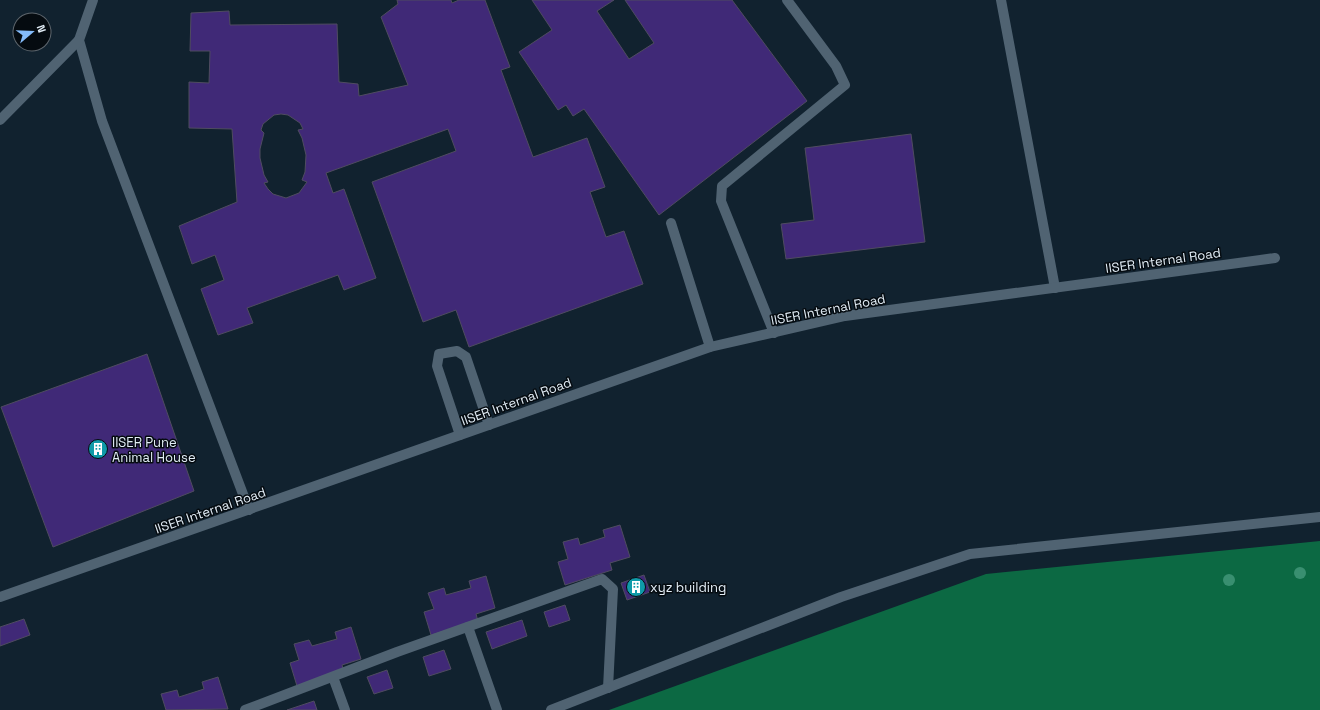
<svg xmlns="http://www.w3.org/2000/svg" width="1320" height="710" font-family="'Space Grotesk',sans-serif">
	<rect width="100%" height="100%" fill="#11222f"/>
	<polygon fill="#0c6943" points="1320,541 1320,710 609,710 986,574"/>
	<g fill="#402977" stroke="#4f4c60" fill-rule="evenodd">
		<path d="M 397,0 L 451,0 L 452,3 L 459,0 L 485,0 L 510,67 L 501,70 L 533,157 L 587,138 L 605,187 L 590,192 L 606,237 L 624,231 L 643,284 L 469,347 L 456,310 L 423,322 L 372,182 L 456,151 L 448,129 L 326,173 L 333,193 L 344,189 L 376,278 L 344,290 L 338,275 L 247,308 L 253,323 L 218,335 L 201,289 L 224,280 L 215,255 L 192,264 L 179,226 L 237,202 L 232,129 L 189,128 L 189,82 L 209,83 L 210,51 L 190,51 L 191,13 L 229,11 L 230,25 L 337,24 L 339,82 L 358,84 L 359,96 L 408,85 L 381,17 L 398,4 ZM 281,114 L 288,115 L 300,123 L 303,129 L 298,130 L 302,138 L 306,155 L 305,172 L 302,180 L 307,182 L 299,193 L 286,198 L 273,194 L 268,189 L 264,183 L 268,182 L 264,175 L 260,158 L 260,149 L 264,133 L 261,130 L 263,124 L 274,115 Z"/>
		<polygon points="532,0 614,0 597,11 629,59 654,43 625,0 732,0 807,101 659,215 584,109 573,116 566,105 558,110 519,52 552,30"/>
		<polygon points="911,134 925,242 786,259 781,224 814,220 805,148"/>
		<polygon points="147,354 194,491 53,547 1,407"/>
		<polygon points="620,525 630,557 610,563 612,570 565,585 558,562 568,559 563,542 578,538 580,545 605,537 603,530"/>
		<polygon points="644,575 650,592 627,600 621,583"/>
		<polygon points="486,576 495,608 476,614 478,621 431,635 424,612 434,609 428,593 444,588 446,595 471,588 469,581"/>
		<polygon points="565,605 570,620 549,627 544,612"/>
		<polygon points="24,619 30,635 0,646 0,627"/>
		<polygon points="522,620 527,636 492,649 486,632"/>
		<polygon points="351,627 361,659 342,665 344,672 297,686 290,663 299,660 294,644 309,640 312,646 337,639 335,632"/>
		<polygon points="444,650 451,669 429,676 423,657"/>
		<polygon points="387,670 393,688 374,694 367,677"/>
		<polygon points="218,677 228,709 166,710 161,694 177,690 179,697 204,689 202,682"/>
		<polygon points="314,701 317,710 287,710"/>
	</g>
	<g fill="none" stroke-linecap="round" stroke-linejoin="round">
		<g stroke="#506372" stroke-width="10">
			<polyline points="93,0 79,40 102,121 249,510"/>
			<polyline points="1001,0 1055,288"/>
			<polyline points="0,120 79,40"/>
			<polyline points="671,223 710,347"/>
			<polyline points="774,333 721,201 722,186 845,85 836,66 787,0"/>
			<polyline points="460,435 437,366 439,354 457,351 466,357 489,425"/>
			<polyline points="0,597 710,347 845,316 1275,258"/>
			<polyline points="468,627 497,710"/>
			<polyline points="333,677 345,710"/>
			<polyline points="245,710 397,652 602,579 613,589 608,688"/>
			<polyline points="551,710 841,597 970,554 1320,517"/>
		</g>
	</g>
	<g fill="#398f70">
		<circle cx="1300" cy="573" r="6"/>
		<circle cx="1229" cy="580" r="6"/>
	</g>
	<defs>
		<symbol id="building-disc" viewBox="-11 -11 22 22"><circle r="9.5" fill="#0f9aa8" stroke="#050b10"/><path d="M-4-6H4V6H1V3H-1V6H-4ZM-2.5-4.3h1.7v1.8h-1.7ZM.8-4.3h1.7v1.8H.8ZM-2.5-1h1.7V.8h-1.7ZM.8-1h1.7V.8H.8Z" fill="#fff"/></symbol>
	</defs>
	<g fill-rule="evenodd">
		<use href="#building-disc" x="87" y="438" width="22" height="22"/>
		<use href="#building-disc" x="625" y="576" width="22" height="22"/>
	</g>
	<g text-anchor="middle" stroke-width="3" stroke-linejoin="round" paint-order="stroke">
		<g font-size="13" fill="#e2edf6" stroke="#050b10">
			<text transform="translate(1163 260) rotate(-8)" y="5">IISER Internal Road</text>
			<text transform="translate(828 309) rotate(-11)" y="5">IISER Internal Road</text>
			<text transform="translate(516 401) rotate(-20)" y="5">IISER Internal Road</text>
			<text transform="translate(210 510) rotate(-19)" y="5">IISER Internal Road</text>
		</g>
		<g font-size="13" fill="#e2edf6" stroke="#050b10" text-anchor="start">
			<text x="112" y="447">IISER Pune<tspan x="112" dy="15">Animal House</tspan></text>
			<text x="650" y="592">xyz building</text>
		</g>
	</g>
	<g transform="translate(32 32) rotate(71)"><circle r="19" fill="#050b10" stroke="#5d656c"/>
	<path d="M0-3L7 15L0 10L-7 15Z" fill="#84bcfb"/>
	<text y="-6" font-size="11" font-weight="bold" text-anchor="middle" fill="#e2edf6">N</text>
	</g>
</svg>
